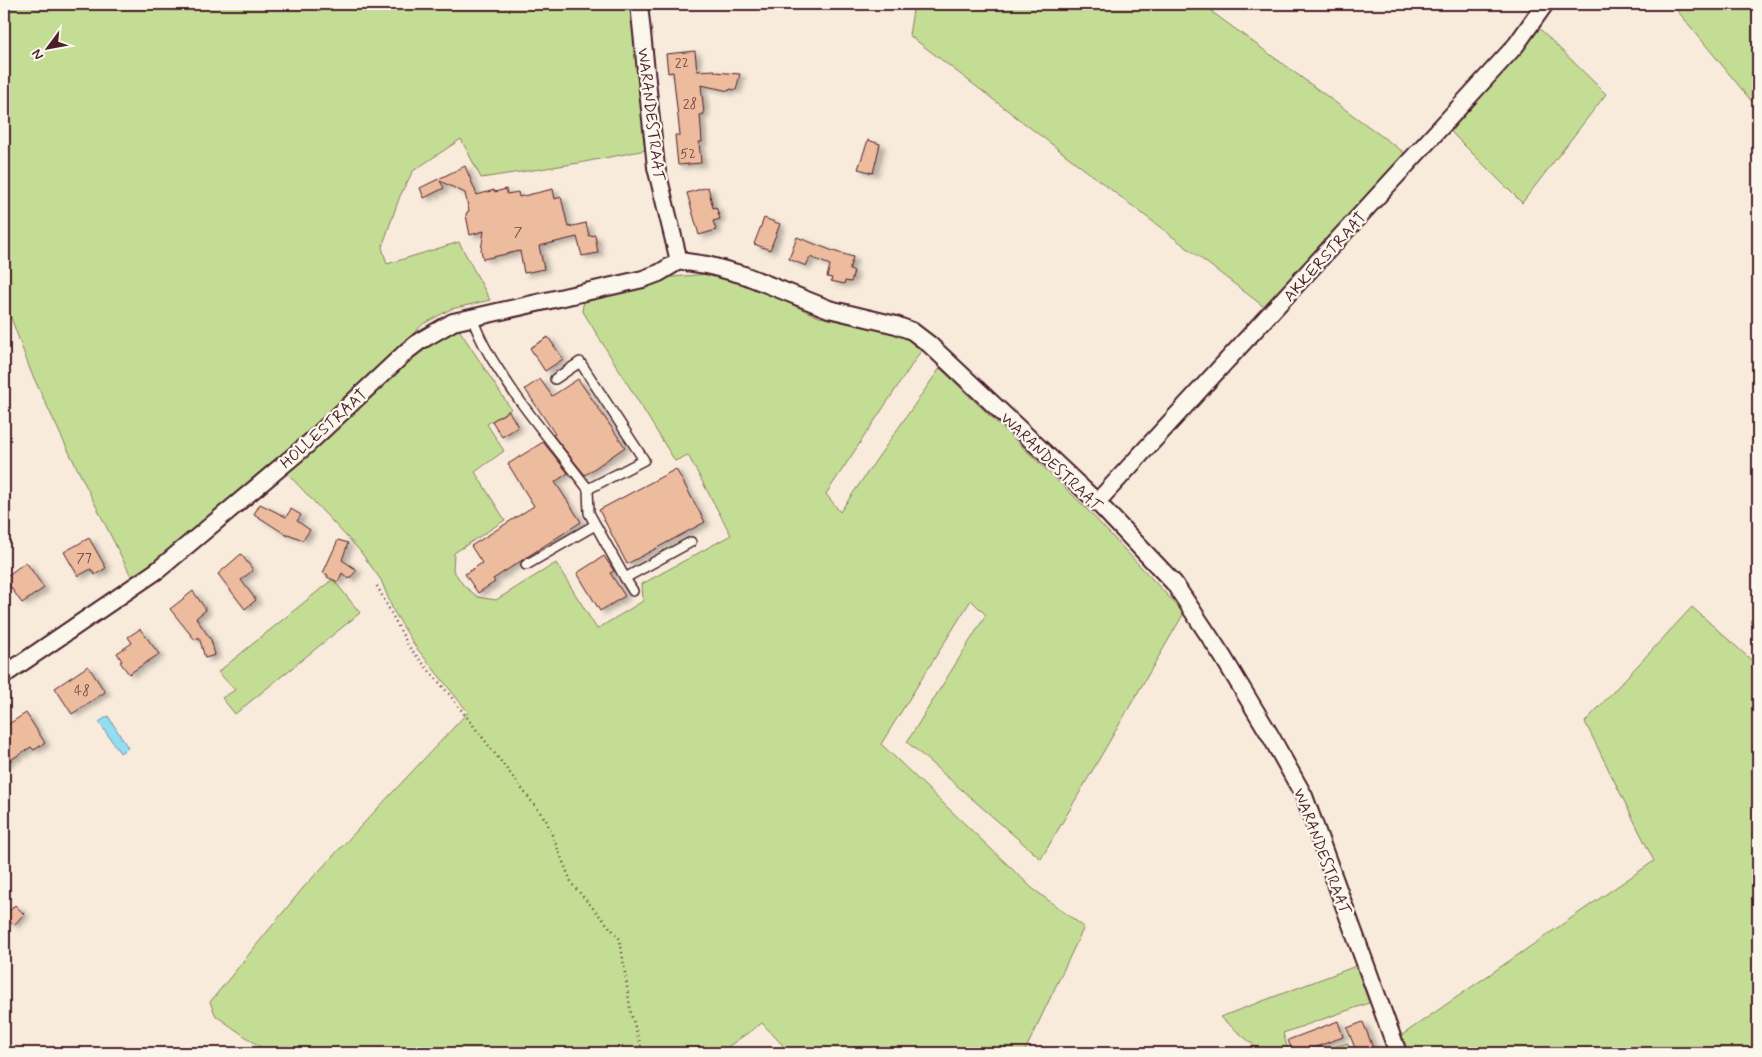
<svg xmlns="http://www.w3.org/2000/svg" width="1762" height="1057" font-family="Mynerve,sans-serif">
	<defs>
		<filter id="shadow"><feDropShadow dx="5" dy="3" stdDeviation="2.5" flood-color="#0004"/></filter>
	</defs>
	<rect width="100%" height="100%" fill="#f8ebdc"/>
	<filter id="ink" filterUnits="userSpaceOnUse"><feTurbulence type="fractalNoise" baseFrequency=".02" numOctaves="2"/><feDisplacementMap in="SourceGraphic" scale="10" xChannelSelector="R" yChannelSelector="G"/><feConvolveMatrix kernelMatrix="1 2 1 2 8 2 1 2 1" color-interpolation-filters="sRGB"/></filter>
	<g filter="url(#ink)">
		<g fill="#c4dd94" stroke="#877e60">
			<polygon points="4,4 633,4 646,150 579,163 481,178 461,139 413,171 400,196 382,247 387,264 459,242 490,300 451,309 423,324 339,407 228,504 132,578 65,444 31,372 6,304 4,304"/>
			<polygon points="914,4 1218,4 1212,12 1406,154 1267,309 909,35"/>
			<polygon points="1672,4 1758,4 1758,109"/>
			<polygon points="1536,25 1606,94 1522,203 1451,132"/>
			<polygon points="708,274 742,282 819,317 903,335 923,348 826,494 840,512 940,368 1082,504 1184,613 1041,859 907,742 986,615 971,600 881,744 1032,888 1084,927 1024,1053 790,1053 762,1023 719,1053 269,1053 216,1016 210,1002 303,888 468,712 415,646 393,610 381,580 360,551 286,472 433,340 458,328 511,409 487,424 504,451 475,472 505,520 454,553 453,570 464,586 478,597 496,600 556,563 597,629 643,601 642,584 731,535 688,455 675,461 582,310 584,301 598,298 672,277"/>
			<polygon points="333,579 360,613 235,714 222,698 235,690 218,672"/>
			<polygon points="1692,607 1758,666 1758,1053 1408,1053 1402,1035 1654,861 1585,722"/>
			<polygon points="1356,966 1369,1003 1283,1033 1289,1053 1263,1053 1220,1017"/>
			<polygon points="1348,1043 1350,1053 1310,1053"/>
		</g>
		<polygon fill="#92ddf3" stroke="#7591a3" points="108,716 128,748 120,753 99,722"/>
		<g fill="#edbb9d" stroke="#4a1f2b" filter="url(#shadow)">
			<polygon points="695,51 697,71 715,70 715,72 740,74 736,90 730,89 729,91 701,85 704,114 700,115 702,142 699,142 701,163 678,165 675,135 680,135 673,72 668,73 666,54"/>
			<polygon points="868,140 880,144 873,173 858,169"/>
			<polygon points="465,166 477,195 494,190 495,192 506,189 507,194 518,192 519,197 553,189 555,199 561,197 568,227 586,223 589,236 595,235 598,253 582,256 577,237 539,246 544,269 524,273 520,251 483,259 481,250 484,231 470,235 466,215 467,212 469,211 465,193 440,181 444,188 424,198 420,188"/>
			<polygon points="708,187 713,208 716,207 720,219 713,221 716,230 699,235 687,193"/>
			<polygon points="764,218 780,224 770,250 754,244"/>
			<polygon points="797,237 833,251 853,257 849,270 854,271 851,282 845,281 844,284 831,281 832,278 827,277 830,265 810,257 806,266 789,259"/>
			<polygon points="548,337 563,359 545,371 530,348"/>
			<polygon points="540,379 552,396 578,379 625,447 585,475 553,435 555,434 525,389"/>
			<polygon points="509,411 518,427 502,437 492,421"/>
			<polygon points="543,442 568,473 555,482 581,522 493,579 495,582 478,593 465,574 482,563 471,546 534,506 508,464"/>
			<polygon points="676,469 705,522 627,564 599,510"/>
			<polygon points="260,504 286,517 291,509 301,515 297,521 310,530 303,540 288,534 288,536 254,514"/>
			<polygon points="89,538 106,568 95,575 91,569 78,576 64,552"/>
			<polygon points="338,540 348,543 342,560 357,570 349,579 342,573 338,582 327,577 328,575 323,573"/>
			<polygon points="241,554 253,570 241,580 256,600 245,609 218,574"/>
			<polygon points="604,556 614,571 610,573 625,596 600,611 577,573"/>
			<polygon points="26,562 44,588 22,603 4,578"/>
			<polygon points="193,591 206,610 196,618 211,640 215,655 205,658 199,637 195,640 170,609"/>
			<polygon points="140,629 159,654 129,674 120,662 122,661 117,653 132,643 128,637"/>
			<polygon points="88,666 105,692 72,714 55,688"/>
			<polygon points="26,713 45,743 34,750 31,747 4,764 4,727"/>
			<polygon points="15,905 24,914 14,925 4,917"/>
			<polygon points="1338,1021 1343,1037 1302,1052 1301,1050 1293,1053 1288,1040"/>
			<polygon points="1363,1022 1375,1053 1357,1053 1347,1028"/>
		</g>
		<g fill="none" stroke-linecap="round" stroke-linejoin="round">
			<defs>
				<g id="service">
					<path d="M 472,317 C 482,347 498,369 515,394 C 538,427 564,457 588,489 L 644,460 L 580,362 L 555,379"/>
					<polyline points="588,489 589,513 625,578 691,542"/>
					<polyline points="526,565 595,525"/>
					<polyline points="625,578 633,591"/>
				</g>
				<g id="minor">
					<polyline points="639,4 656,167 679,261"/>
					<polyline points="679,261 707,265 744,275 829,309 896,325 912,331 929,344 1097,502 1174,583 1223,657 1270,735 1304,796 1398,1053"/>
					<polyline points="1097,502 1464,102 1516,45 1545,4"/>
					<polyline points="4,675 158,570 308,444 407,351 420,341 453,322 643,279 659,273 679,261"/>
				</g>
			</defs>
			<use href="#service" stroke="#4a1f2b" stroke-width="12"/>
			<use href="#minor" stroke="#4a1f2b" stroke-width="20"/>
			<polyline stroke="#4a1f2b" stroke-width="2.5" stroke-dasharray="1 4" stroke-linecap="butt" points="377,586 409,647 449,694 546,820 572,884 620,939 631,1014 643,1053"/>
			<use href="#service" stroke="#fbf7ec" stroke-width="9"/>
			<use href="#minor" stroke="#fbf7ec" stroke-width="16"/>
		</g>
	</g>
	<g text-anchor="middle" stroke-width="4.5" stroke-linejoin="round" paint-order="stroke">
		<g font-size="14" fill="#734648">
			<text x="682" y="67">22</text>
			<text x="690" y="108">28</text>
			<text x="688" y="158">52</text>
			<text x="518" y="236">7</text>
			<text x="84" y="562">77</text>
			<text x="82" y="695">48</text>
		</g>
		<g font-size="16" fill="#4a1f2b" stroke="#fbf7ec">
			<text transform="translate(652 114) rotate(83)" y="6">WARANDESTRAAT</text>
			<text transform="translate(1324 256) rotate(-48)" y="6">AKKERSTRAAT</text>
			<text transform="translate(323 428) rotate(-42)" y="6">HOLLESTRAAT</text>
			<text transform="translate(1052 461) rotate(44)" y="6">WARANDESTRAAT</text>
			<text transform="translate(1323 851) rotate(69)" y="6">WARANDESTRAAT</text>
		</g>
	</g>
	<rect width="1762" height="1057" fill="none" stroke="#fbf7ec" stroke-width="20"/>
	<rect x="10" y="10" width="1742" height="1037" fill="none" stroke="#4a1f2b" stroke-width="2" filter="url(#ink)"/>
	<g transform="translate(48 48) rotate(238)" stroke="#fbf7ec" stroke-width="4" paint-order="stroke">
	<path d="M0-4L9 19L0 12L-9 19Z" fill="#4a1f2b"/>
	<text y="-8" font-size="14" font-weight="bold" text-anchor="middle" fill="#4a1f2b">N</text>
	</g>
</svg>
